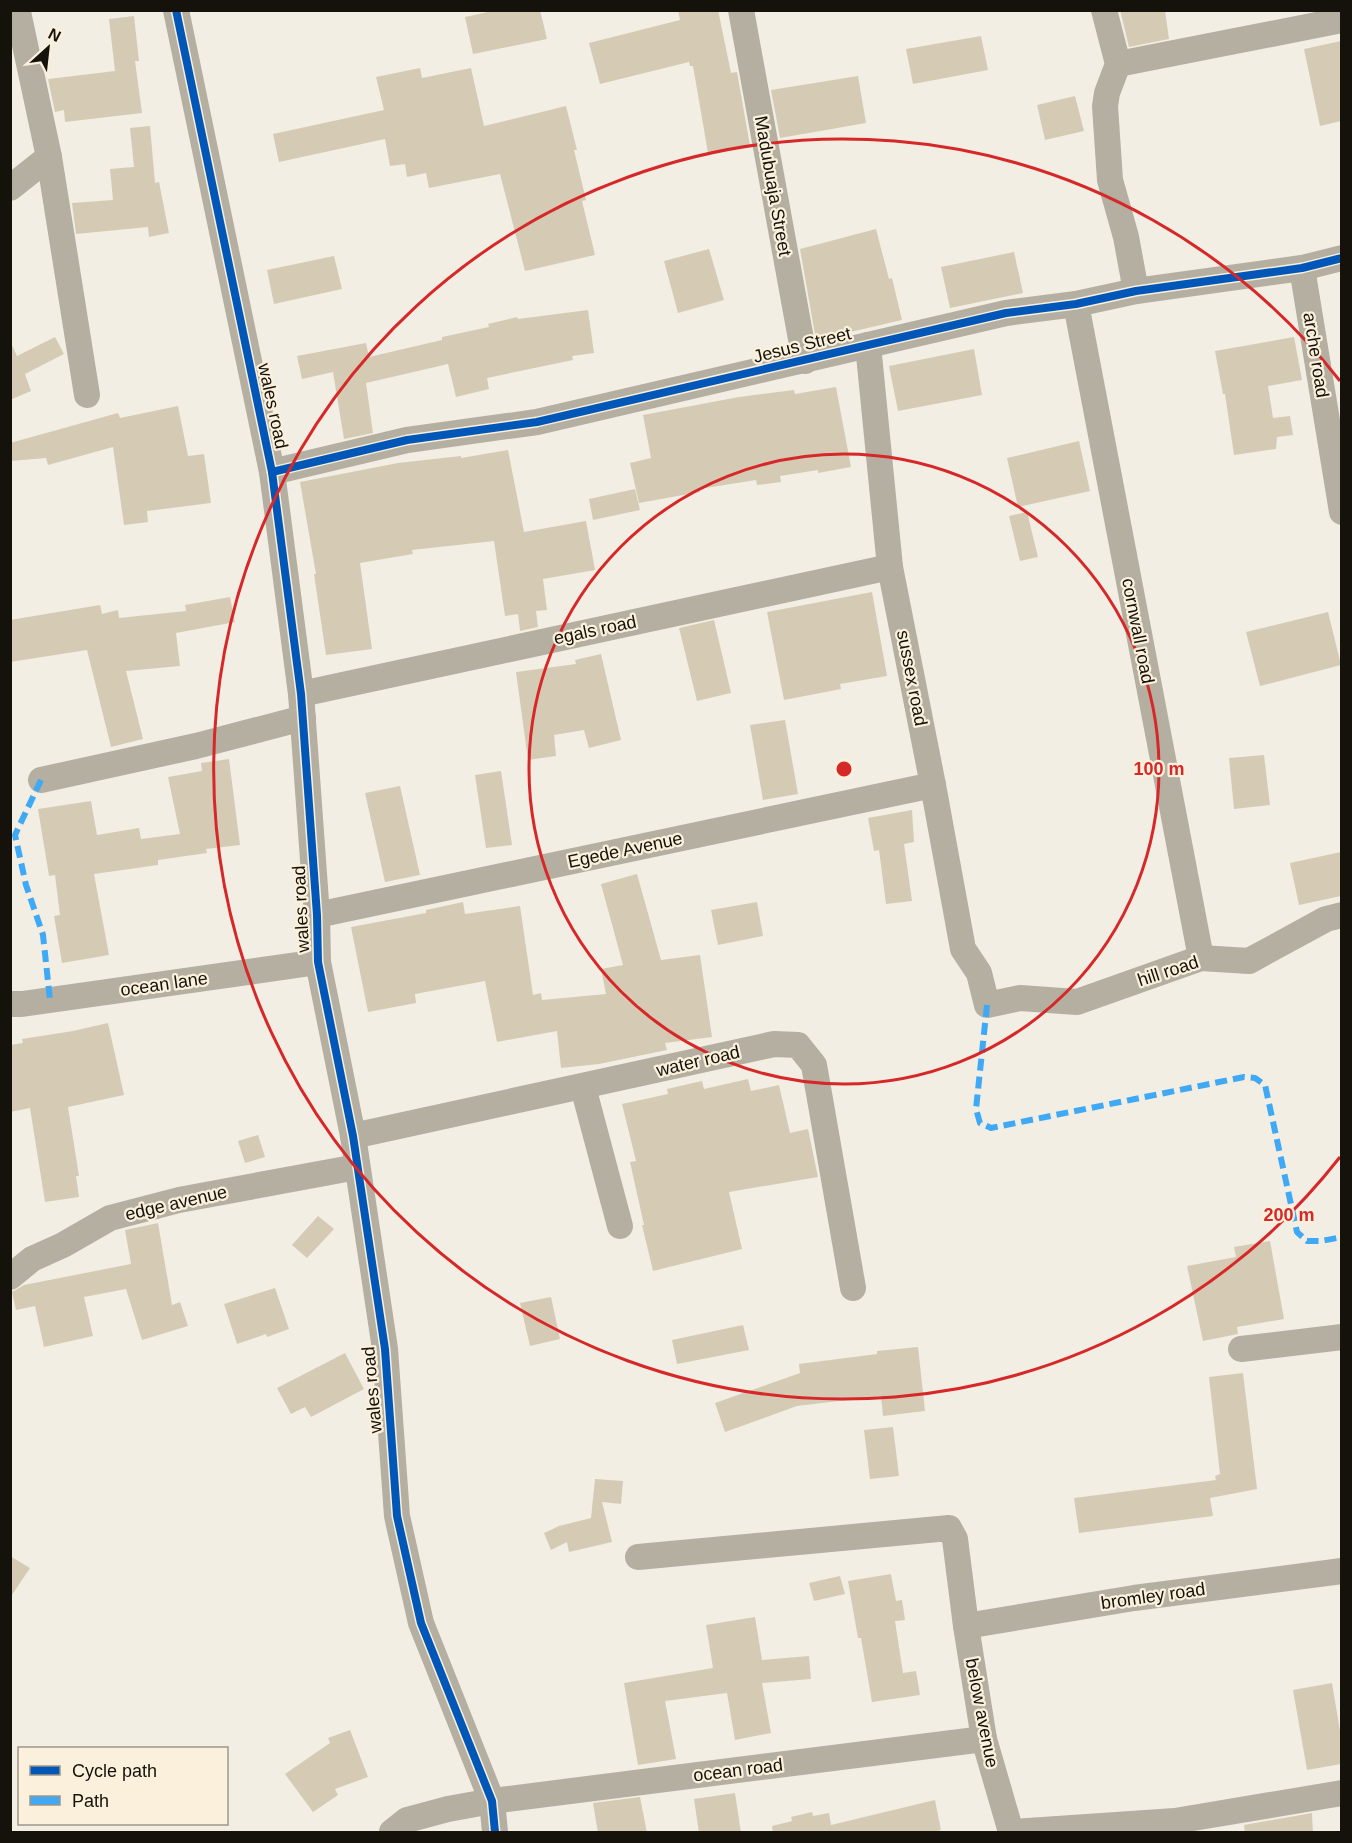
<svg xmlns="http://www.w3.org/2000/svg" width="1352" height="1843" font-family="Arial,sans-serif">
	<rect width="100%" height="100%" fill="#f3eee3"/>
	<g fill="#d5cbb5">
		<polygon points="497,10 540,10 547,39 473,54 465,17"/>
		<polygon points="678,10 718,10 731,73 737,72 750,146 708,153 693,66 690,66 689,62 600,84 589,43 680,20"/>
		<polygon points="1120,10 1165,10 1169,39 1129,47"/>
		<polygon points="134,16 139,61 135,61 142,113 65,122 64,110 55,112 48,79 115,71 109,19"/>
		<polygon points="981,36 988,70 913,84 906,49"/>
		<polygon points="1341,41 1341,121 1320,126 1304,49"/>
		<polygon points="420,68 422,78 471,68 484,126 566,106 577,150 574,150 586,200 582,201 595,255 525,271 500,174 429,188 426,173 407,177 405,164 390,166 385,139 279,162 273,134 384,110 376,77"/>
		<polygon points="858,76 866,123 780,138 771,90"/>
		<polygon points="1075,96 1084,131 1045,140 1037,105"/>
		<polygon points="150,126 155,183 159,182 169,233 149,237 148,227 76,234 72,203 113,200 110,169 134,167 130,128"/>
		<polygon points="876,229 889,279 892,278 902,320 816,340 800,249"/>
		<polygon points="709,249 724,300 678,313 664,261"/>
		<polygon points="1014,252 1023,293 950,308 941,267"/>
		<polygon points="334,256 342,289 274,304 267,270"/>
		<polygon points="588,310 594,353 572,356 573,360 487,378 489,389 456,397 448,364 366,383 373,433 344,439 333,372 302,379 297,356 366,343 369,357 442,340 442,337 489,327 488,324 517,317 518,319"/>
		<polygon points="55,337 64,354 25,374 31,391 10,400 10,341 17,356"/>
		<polygon points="1294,337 1302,380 1268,386 1273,418 1290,416 1293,435 1277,437 1276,449 1234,455 1225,394 1223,394 1215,351"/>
		<polygon points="974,349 982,395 898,411 889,366"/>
		<polygon points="836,387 851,467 818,473 818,470 780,476 781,482 757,485 756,480 699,489 700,492 639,503 630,463 651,458 643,415 739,397 794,390 795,394"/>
		<polygon points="178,406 188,456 204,454 211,503 147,511 148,522 124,525 113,447 48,465 46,458 10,461 10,443 118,413 120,418"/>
		<polygon points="1079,441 1090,491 1018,507 1007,458"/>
		<polygon points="508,450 524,532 586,521 595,570 543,579 547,610 536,611 538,627 520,631 518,614 505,616 494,541 412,550 413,554 360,563 372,649 326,655 314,574 316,574 300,482 398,463 461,456 461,458"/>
		<polygon points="635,489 640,510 593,520 589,499"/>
		<polygon points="1027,512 1038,557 1020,561 1009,516"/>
		<polygon points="872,592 887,676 840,684 841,689 784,700 767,612"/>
		<polygon points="230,597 235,622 176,633 180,666 126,671 143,739 111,747 87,650 10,662 10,620 100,605 102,614 118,610 119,618 186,611 185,605"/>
		<polygon points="1328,612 1341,665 1260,686 1246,632"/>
		<polygon points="714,620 731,693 697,701 679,628"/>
		<polygon points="601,654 621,740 589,748 584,730 554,735 556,756 528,760 516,672 576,664 575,660"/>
		<polygon points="785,720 798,794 763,800 750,725"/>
		<polygon points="1264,755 1270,805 1234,809 1229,758"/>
		<polygon points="229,759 240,845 206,849 207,853 158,860 158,865 94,874 109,955 62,963 54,916 60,915 55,875 49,876 38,809 91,801 97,835 139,828 141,839 180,834 168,777 202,771 201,763"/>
		<polygon points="501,771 512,845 486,848 475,775"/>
		<polygon points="400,786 420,875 385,882 365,793"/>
		<polygon points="912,810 914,842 904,844 912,901 886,904 879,850 874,851 868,818"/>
		<polygon points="1341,852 1341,896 1299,905 1290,863"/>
		<polygon points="637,874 661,960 700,955 712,1037 665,1043 667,1050 599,1064 561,1068 557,1031 497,1042 485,981 415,994 416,1003 368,1012 351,927 426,913 426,910 463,902 465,914 520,906 533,995 541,993 542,1000 606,994 601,969 623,965 601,884"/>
		<polygon points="757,902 763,936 718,945 711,910"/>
		<polygon points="108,1023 124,1095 68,1107 79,1176 76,1176 79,1197 45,1202 30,1108 10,1112 10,1045 23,1043 22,1039 73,1031"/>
		<polygon points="748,1079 751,1091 779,1085 790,1133 808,1129 818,1177 729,1192 742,1249 653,1271 642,1225 644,1225 630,1162 636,1161 622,1104 668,1094 667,1089 702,1081 704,1089"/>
		<polygon points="258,1135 265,1157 245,1163 238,1141"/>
		<polygon points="318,1216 334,1229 307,1258 292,1245"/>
		<polygon points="158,1223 172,1305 180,1302 188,1326 142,1340 126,1289 84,1297 93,1336 44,1347 35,1306 16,1310 12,1292 24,1285 131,1264 125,1230"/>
		<polygon points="1270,1241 1284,1319 1237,1327 1238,1334 1203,1341 1187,1266 1236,1257 1234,1247"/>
		<polygon points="275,1288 289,1329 267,1337 266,1334 237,1344 224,1304"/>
		<polygon points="551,1297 560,1339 530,1346 520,1303"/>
		<polygon points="743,1325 749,1350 677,1364 672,1340"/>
		<polygon points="918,1347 925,1411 883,1416 881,1396 797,1406 725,1432 715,1403 800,1373 799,1364 877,1354 877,1351"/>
		<polygon points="345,1353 364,1389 311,1417 305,1407 291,1414 277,1388"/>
		<polygon points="1243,1373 1257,1489 1210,1498 1213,1516 1079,1533 1074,1498 1216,1480 1215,1476 1220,1474 1209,1377"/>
		<polygon points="893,1427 899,1476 870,1479 864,1430"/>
		<polygon points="595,1479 623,1481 621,1504 602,1502 612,1542 569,1552 567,1542 551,1550 544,1533 559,1526 591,1518"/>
		<polygon points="10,1556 30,1568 10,1598"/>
		<polygon points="891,1574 896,1601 902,1600 905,1620 895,1621 903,1673 916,1671 920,1695 872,1702 861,1638 858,1638 848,1581"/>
		<polygon points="840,1576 845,1594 814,1601 809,1583"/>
		<polygon points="755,1617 762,1660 809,1656 811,1679 762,1683 771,1733 735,1740 727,1693 665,1701 676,1759 638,1765 624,1683 713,1668 706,1625"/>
		<polygon points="1332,1683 1341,1737 1341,1764 1307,1770 1293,1690"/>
		<polygon points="350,1730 368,1777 335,1789 338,1795 313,1812 285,1774 330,1743 328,1738"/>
		<polygon points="735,1793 741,1833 699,1833 694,1799"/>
		<polygon points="640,1797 647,1833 598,1833 593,1803"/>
		<polygon points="935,1800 941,1830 930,1833 773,1833 772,1826 792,1821 791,1817 812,1812 813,1816 829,1813 831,1825"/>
		<polygon points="1312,1813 1313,1833 1245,1833 1244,1825"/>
	</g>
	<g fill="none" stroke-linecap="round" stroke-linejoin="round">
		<g stroke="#b5afa2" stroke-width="26">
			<polyline points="176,10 272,472 301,694 317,915 318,962 353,1136 385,1349 397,1516 421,1623 492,1801 495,1832"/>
			<polyline points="741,10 805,361"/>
			<polyline points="1104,10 1118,64 1107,93 1105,106 1110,180 1126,237 1136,291"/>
			<polyline points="18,12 49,157 87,395"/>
			<polyline points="1118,64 1342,20"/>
			<polyline points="10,188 49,157"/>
			<polyline points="1302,268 1342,512"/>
			<polyline points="1076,304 1201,958"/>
			<polyline points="868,345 890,567 933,785 963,949 979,973 987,1005 1020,998 1077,1002 1201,958 1249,961 1326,919 1342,915"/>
			<polyline points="272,472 407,440 537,422 1006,313 1076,304 1136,291 1302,268 1342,258"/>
			<polyline points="301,694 890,567"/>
			<polyline points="41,780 196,746 303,718"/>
			<polyline points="317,915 933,785"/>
			<polyline points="10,1004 22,1004 318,962"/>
			<polyline points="583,1087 620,1226"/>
			<polyline points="353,1136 774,1044 798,1045 814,1065 853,1288"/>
			<polyline points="10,1277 32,1259 63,1245 110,1218 179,1200 357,1167"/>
			<polyline points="1241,1349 1342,1337"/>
			<polyline points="638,1557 949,1528 955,1539 966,1626 984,1739 1011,1832"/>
			<polyline points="966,1626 1134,1598 1342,1571"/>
			<polyline points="392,1832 407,1820 448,1809 492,1801 984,1739"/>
			<polyline points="1011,1832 1175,1821 1342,1793"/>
		</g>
		<g stroke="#3fa9f5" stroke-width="6" stroke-dasharray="12 6" stroke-linecap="butt">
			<polyline points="41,780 15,835 26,885 43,935 50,1000"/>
			<polyline points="987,1005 976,1109 980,1123 991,1128 1244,1077 1255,1078 1265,1085 1297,1232 1307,1241 1321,1241 1342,1237"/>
		</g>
		<defs>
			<g id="cycleway">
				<polyline points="176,10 272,472 301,694 317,915 318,962 353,1136 385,1349 397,1516 421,1623 492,1801 495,1832"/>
				<polyline points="272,472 407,440 537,422 1006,313 1076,304 1136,291 1302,268 1342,258"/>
			</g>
		</defs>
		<use href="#cycleway" stroke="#faf0dc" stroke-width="11"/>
		<use href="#cycleway" stroke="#0057b8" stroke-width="8"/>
	</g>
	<g fill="none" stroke="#d62828" stroke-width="3">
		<circle cx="844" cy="769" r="315"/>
		<path d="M1340 1157A630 630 0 1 1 1340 381"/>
	</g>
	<g text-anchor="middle" stroke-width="4.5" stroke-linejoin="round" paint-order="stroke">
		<g font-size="18" fill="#15120b" stroke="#faf0dc">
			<text transform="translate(773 186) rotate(80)" y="6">Madubuaja Street</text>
			<text transform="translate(802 345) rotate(-14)" y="6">Jesus Street</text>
			<text transform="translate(1316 355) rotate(81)" y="6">arche road</text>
			<text transform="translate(273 406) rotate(78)" y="6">wales road</text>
			<text transform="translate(595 630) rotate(-12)" y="6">egals road</text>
			<text transform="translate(1138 631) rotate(79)" y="6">cornwall road</text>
			<text transform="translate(912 678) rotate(79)" y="6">sussex road</text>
			<text transform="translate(625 850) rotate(-12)" y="6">Egede Avenue</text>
			<text transform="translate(301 909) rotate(-93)" y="6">wales road</text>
			<text transform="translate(1168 971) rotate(-18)" y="6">hill road</text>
			<text transform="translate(164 984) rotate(-8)" y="6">ocean lane</text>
			<text transform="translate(698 1061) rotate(-13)" y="6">water road</text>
			<text transform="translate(176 1203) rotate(-13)" y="6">edge avenue</text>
			<text transform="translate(372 1390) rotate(-95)" y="6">wales road</text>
			<text transform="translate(1153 1596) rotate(-8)" y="6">bromley road</text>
			<text transform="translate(982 1713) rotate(79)" y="6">below avenue</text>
			<text transform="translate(738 1770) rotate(-7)" y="6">ocean road</text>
		</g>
	</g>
	<circle cx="844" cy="769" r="9" fill="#d62828" stroke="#faf0dc" stroke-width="3"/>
	<g font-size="18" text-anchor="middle" font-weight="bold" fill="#d62828" stroke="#faf0dc" stroke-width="4.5" stroke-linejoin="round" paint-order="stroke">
		<text x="1159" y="775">100 m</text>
		<text x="1289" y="1221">200 m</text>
	</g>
	<rect width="1352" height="1843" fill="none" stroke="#15120b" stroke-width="24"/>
	<rect x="18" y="1747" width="210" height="78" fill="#faf0dc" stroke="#9e9788" stroke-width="1.5"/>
	<rect x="30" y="1766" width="30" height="9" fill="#0057b8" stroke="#9e9788" stroke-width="1.5"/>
	<text x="72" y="1777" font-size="18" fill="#15120b">Cycle path</text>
	<rect x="30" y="1796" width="30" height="9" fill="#3fa9f5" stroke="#9e9788" stroke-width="1.5"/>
	<text x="72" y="1807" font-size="18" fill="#15120b">Path</text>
	<g transform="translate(48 48) rotate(27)" stroke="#faf0dc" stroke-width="4.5" paint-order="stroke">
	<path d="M0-4.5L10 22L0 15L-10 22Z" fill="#15120b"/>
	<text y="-9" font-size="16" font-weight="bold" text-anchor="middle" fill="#15120b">N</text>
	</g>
</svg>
